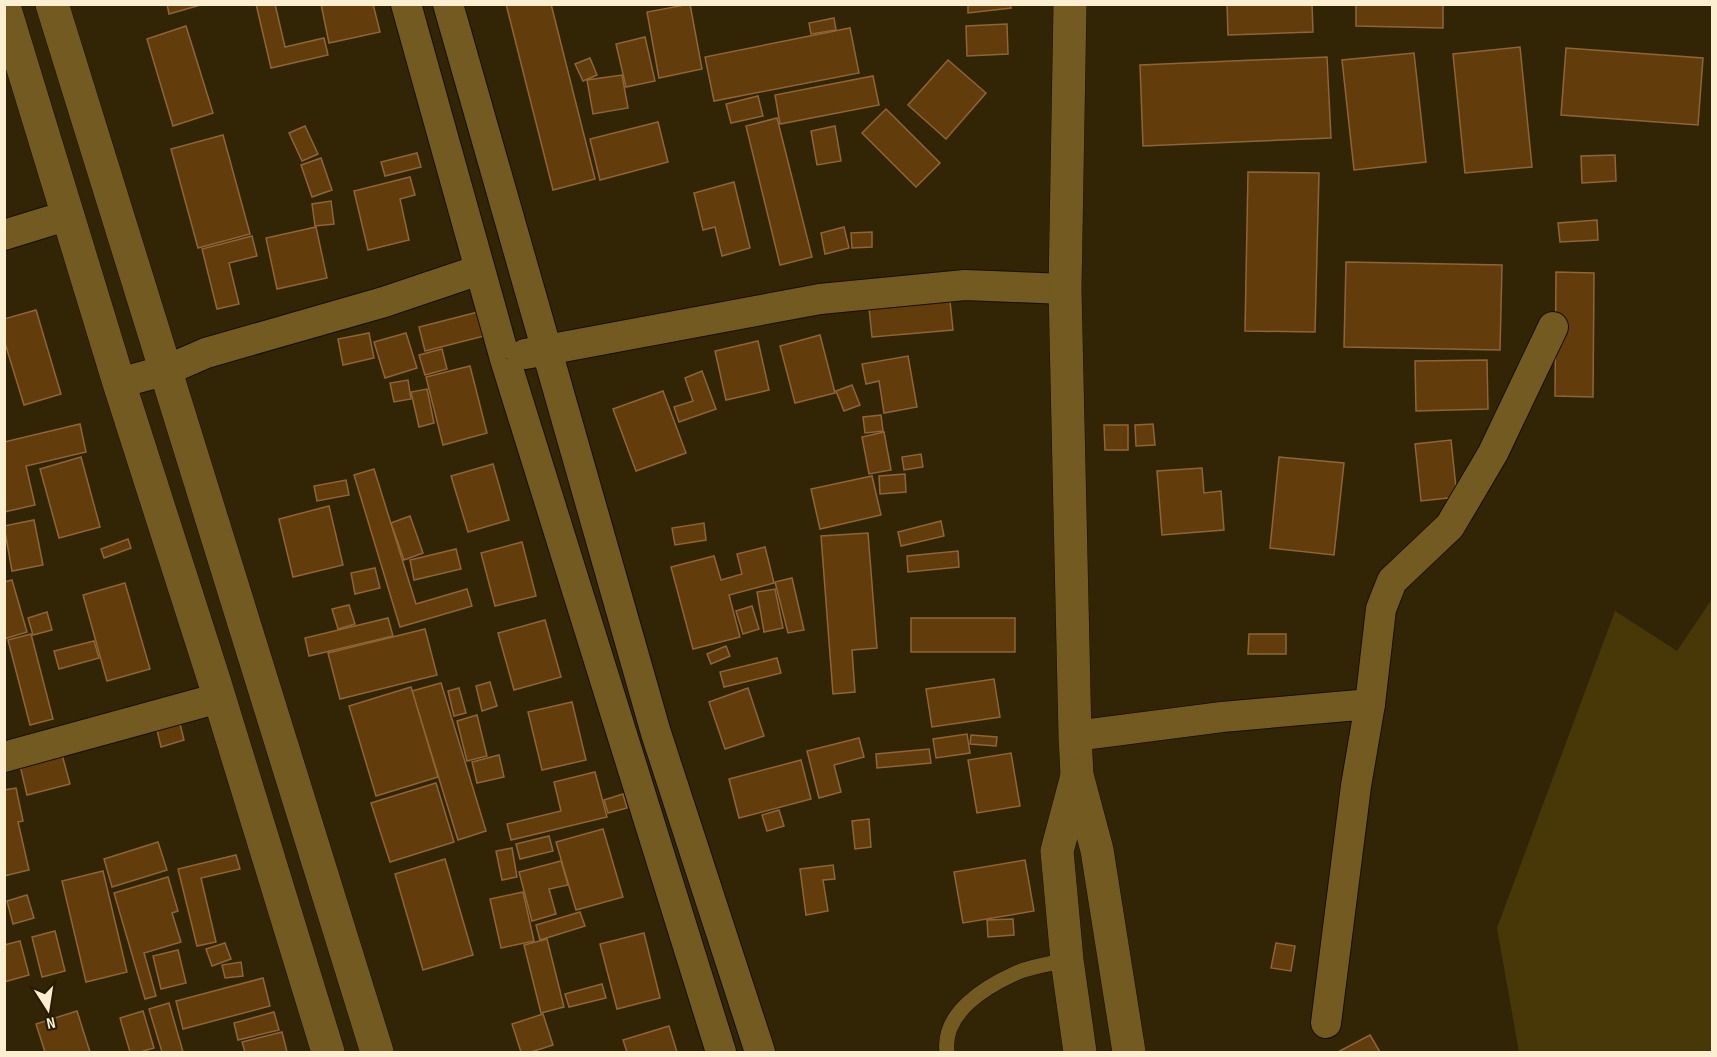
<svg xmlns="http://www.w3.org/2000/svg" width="1717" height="1057" font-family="'Sofia Sans Condensed',sans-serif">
	<rect width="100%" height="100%" fill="#322506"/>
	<polygon fill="#483707" points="1712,599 1712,1052 1519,1052 1497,928 1615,611 1677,651"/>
	<g fill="#633c0b" stroke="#8e6538" stroke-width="1.5">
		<polygon points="167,4 204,4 169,14"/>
		<polygon points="256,4 275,4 285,47 324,38 328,55 271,68"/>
		<polygon points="321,4 373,4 380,32 329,43"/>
		<polygon points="506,4 551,4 595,179 553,190"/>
		<polygon points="690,4 702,69 659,78 647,12"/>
		<polygon points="968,4 1010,4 1011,8 968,13"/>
		<polygon points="1227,4 1312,4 1313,32 1228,35"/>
		<polygon points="1356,4 1443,4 1443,28 1356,26"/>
		<polygon points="834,18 836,30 811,34 809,23"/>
		<polygon points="1007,24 1008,54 967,56 966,26"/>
		<polygon points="186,26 213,113 173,126 147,39"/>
		<polygon points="850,28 859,73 714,101 705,57"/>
		<polygon points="645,37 655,81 626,87 616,44"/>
		<polygon points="1520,47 1532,167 1465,173 1453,54"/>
		<polygon points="1566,48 1703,58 1698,125 1561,115"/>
		<polygon points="1414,53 1426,162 1354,170 1342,60"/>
		<polygon points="1327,57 1331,138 1143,146 1140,65"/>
		<polygon points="590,58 597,75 583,81 575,64"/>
		<polygon points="948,60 986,93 946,139 908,105"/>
		<polygon points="622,75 628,108 593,114 587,80"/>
		<polygon points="873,76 879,105 780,124 775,95"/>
		<polygon points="758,96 763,116 731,123 726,104"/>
		<polygon points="886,109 940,163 916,187 862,133"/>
		<polygon points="777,118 812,257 780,265 746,126"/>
		<polygon points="658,122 668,162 600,180 590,139"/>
		<polygon points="305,126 318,154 302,161 289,133"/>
		<polygon points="835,126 841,161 817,165 811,131"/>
		<polygon points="223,135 250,234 198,248 171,149"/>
		<polygon points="417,153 421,167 385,176 381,162"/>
		<polygon points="1615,155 1616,181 1582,183 1581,156"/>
		<polygon points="321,158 332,190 312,197 301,165"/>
		<polygon points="1248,172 1319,173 1315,332 1245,331"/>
		<polygon points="410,177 415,195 400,199 409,240 368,250 354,191"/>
		<polygon points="734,182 750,248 722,256 715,227 703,230 694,193"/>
		<polygon points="331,201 334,224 315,226 312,204"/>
		<polygon points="1597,220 1598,240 1560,242 1558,223"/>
		<polygon points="316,227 327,278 277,289 266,238"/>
		<polygon points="844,227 849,248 825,254 821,233"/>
		<polygon points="872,232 872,247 852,248 851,233"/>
		<polygon points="252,236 257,256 229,263 239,304 217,309 202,249"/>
		<polygon points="1346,262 1502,265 1500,350 1344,347"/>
		<polygon points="1556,272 1594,273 1593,397 1555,396"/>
		<polygon points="950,301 953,330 872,337 869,308"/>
		<polygon points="36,310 61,394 24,405 4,340 4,319"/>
		<polygon points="482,311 488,335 425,351 419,327"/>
		<polygon points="369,333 374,358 343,365 338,339"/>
		<polygon points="406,333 417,368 385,378 374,342"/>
		<polygon points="820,335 835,393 795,403 780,346"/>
		<polygon points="758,341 769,390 726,400 715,351"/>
		<polygon points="442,349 447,369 425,375 419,355"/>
		<polygon points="908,356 917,407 884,413 879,381 866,384 862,364"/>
		<polygon points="1487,360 1488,409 1416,411 1415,361"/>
		<polygon points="470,366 487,433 443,445 426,377"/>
		<polygon points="702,371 716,409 679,422 674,407 693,401 685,378"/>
		<polygon points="408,380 411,399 394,402 390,383"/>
		<polygon points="852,385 860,405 844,411 836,391"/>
		<polygon points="427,389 434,423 419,427 411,392"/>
		<polygon points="663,391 686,453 636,471 613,409"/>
		<polygon points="881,415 883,431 865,433 863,417"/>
		<polygon points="80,424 86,452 26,466 35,505 4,512 4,442"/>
		<polygon points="1153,424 1155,445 1136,446 1135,425"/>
		<polygon points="1104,425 1128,425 1128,450 1105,450"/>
		<polygon points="884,432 891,470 869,474 862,437"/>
		<polygon points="1451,440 1457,497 1421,501 1415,444"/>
		<polygon points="921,454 923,467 904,470 902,457"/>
		<polygon points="81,457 100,527 59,538 40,469"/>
		<polygon points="1279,457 1344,463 1334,555 1270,548"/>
		<polygon points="493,464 509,520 468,532 451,476"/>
		<polygon points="1202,468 1204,493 1221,491 1224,530 1162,535 1157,471"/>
		<polygon points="374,469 416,604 467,589 472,606 400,627 354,475"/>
		<polygon points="905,474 906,492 880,494 879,476"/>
		<polygon points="872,476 881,515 820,529 811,489"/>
		<polygon points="346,480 349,495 317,501 314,486"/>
		<polygon points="329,506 343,565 293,577 279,519"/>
		<polygon points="410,516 423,553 404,560 391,523"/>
		<polygon points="34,520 43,565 12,571 4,526"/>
		<polygon points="941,521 944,536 901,546 898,532"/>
		<polygon points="704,523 706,540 675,545 672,528"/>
		<polygon points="868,533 877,648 852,650 855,692 833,694 821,536"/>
		<polygon points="128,539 131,548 104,558 101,549"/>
		<polygon points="522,542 536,596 495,606 481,553"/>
		<polygon points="765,547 774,583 729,595 740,637 693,649 671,567 714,556 721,580 742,574 737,554"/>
		<polygon points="456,549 461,569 414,580 410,560"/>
		<polygon points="958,551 959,567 908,572 907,556"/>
		<polygon points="375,568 380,588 355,594 351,573"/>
		<polygon points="792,578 804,630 788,633 775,582"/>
		<polygon points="12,580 27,632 4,639 4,582"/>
		<polygon points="125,583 150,669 107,681 83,595"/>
		<polygon points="775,589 783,628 764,632 757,592"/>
		<polygon points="349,605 355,624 338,629 332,609"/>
		<polygon points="752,606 759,629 743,634 736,611"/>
		<polygon points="47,612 52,630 33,635 28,618"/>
		<polygon points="388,618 393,636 309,656 305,638"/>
		<rect x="911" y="618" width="104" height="34"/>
		<polygon points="545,620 561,677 514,690 498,633"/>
		<polygon points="425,629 437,675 340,699 328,653"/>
		<polygon points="31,634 53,719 30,725 8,640"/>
		<polygon points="1249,634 1286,634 1286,654 1248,654"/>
		<polygon points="94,641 99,658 59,669 54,651"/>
		<polygon points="726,646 730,656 711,664 707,654"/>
		<polygon points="777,658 781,673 724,687 720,672"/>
		<polygon points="994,679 1000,717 932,727 926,689"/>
		<polygon points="490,682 497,706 482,711 476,686"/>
		<polygon points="441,683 486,831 458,840 412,691"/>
		<polygon points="411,687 438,777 376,796 349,706"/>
		<polygon points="459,688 466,713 454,716 448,691"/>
		<polygon points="748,688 764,736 725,749 709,702"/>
		<polygon points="572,702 586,760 542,770 528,712"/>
		<polygon points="477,715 487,756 467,761 457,721"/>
		<polygon points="180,724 184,740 161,747 157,730"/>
		<polygon points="967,734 970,753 936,758 933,739"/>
		<polygon points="971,735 997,737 996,746 970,744"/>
		<polygon points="859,738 864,757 834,765 841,792 819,798 807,751"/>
		<polygon points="929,749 931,763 877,768 876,754"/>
		<polygon points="61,751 70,784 27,795 19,761"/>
		<polygon points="1011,753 1020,806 977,813 968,760"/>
		<polygon points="499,755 504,777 477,783 472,762"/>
		<polygon points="801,760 811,799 739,818 729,779"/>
		<polygon points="595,772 607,817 511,840 507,824 561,811 554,782"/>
		<polygon points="436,783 454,842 390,862 371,803"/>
		<polygon points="16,788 23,821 18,822 29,870 4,876 4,790"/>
		<polygon points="623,794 627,808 608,813 604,800"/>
		<polygon points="779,810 784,826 767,831 762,815"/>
		<polygon points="869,819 871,847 855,849 852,821"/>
		<polygon points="603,829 623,897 576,910 556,842"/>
		<polygon points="549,836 553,851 520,859 516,844"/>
		<polygon points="158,842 167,870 112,887 104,859"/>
		<polygon points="512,848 517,877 502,880 496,851"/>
		<polygon points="236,855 240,869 201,878 216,942 197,946 178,869"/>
		<polygon points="445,859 473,955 423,970 395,874"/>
		<polygon points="1025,860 1034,911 963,923 954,872"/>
		<polygon points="561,861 568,885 549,889 556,914 532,921 519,872"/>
		<polygon points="833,865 835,879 823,880 828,911 806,915 800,869"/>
		<polygon points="103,871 127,972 86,982 62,881"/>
		<polygon points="168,877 178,911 172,913 181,942 144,953 156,996 145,999 114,893"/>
		<polygon points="523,892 534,941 501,948 490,899"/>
		<polygon points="27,895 34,918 13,924 7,901"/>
		<polygon points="580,912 585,926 540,940 536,925"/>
		<polygon points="1013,919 1014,935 988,937 987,920"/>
		<polygon points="55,931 65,971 42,977 32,937"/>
		<polygon points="644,933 660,998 617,1009 600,944"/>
		<polygon points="547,939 564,1007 541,1013 524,945"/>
		<polygon points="20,941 29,975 4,982 4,945"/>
		<polygon points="225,943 231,959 212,966 206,949"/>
		<polygon points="1276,943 1295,946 1291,971 1271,968"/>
		<polygon points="178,950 186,983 161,989 153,956"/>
		<polygon points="241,962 243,976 225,978 222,965"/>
		<polygon points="263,978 270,1006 183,1029 176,1001"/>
		<polygon points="602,984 606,998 569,1007 565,994"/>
		<polygon points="169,1003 183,1052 162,1052 149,1009"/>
		<polygon points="77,1011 90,1052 45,1052 36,1024"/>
		<polygon points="143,1011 154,1048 140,1052 130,1052 120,1018"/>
		<polygon points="274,1012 279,1030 238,1040 234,1023"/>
		<polygon points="543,1014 553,1045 531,1052 521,1052 512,1024"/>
		<polygon points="669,1026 677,1052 627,1052 623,1040"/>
		<polygon points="282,1032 287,1052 245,1052 242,1042"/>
		<polygon points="1370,1035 1380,1052 1338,1052"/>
	</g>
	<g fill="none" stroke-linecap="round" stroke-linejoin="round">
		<defs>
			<path id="service" d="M 947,1052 C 942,1013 985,987 1016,973 C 1032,966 1051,964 1067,960"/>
			<g id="minor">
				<polyline points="406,4 505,359 721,1052"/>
				<polyline points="448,4 656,733 760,1052"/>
				<polyline points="4,235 69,215"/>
				<polyline points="525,354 820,299 965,285 1065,289"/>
				<polyline points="119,383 167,370 206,353 384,302 479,270"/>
				<polyline points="1370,704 1381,609 1392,581 1450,526 1493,453 1553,327"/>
				<polyline points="1075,736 1222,717 1370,704 1356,786 1326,1023"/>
				<polyline points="4,757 219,698"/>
			</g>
			<g id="tertiary">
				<polyline points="52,4 377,1052"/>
				<polyline points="4,6 119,383 214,680 328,1052"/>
			</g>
			<g id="secondary">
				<polyline points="1070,4 1065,289 1075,736 1077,775 1097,850 1129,1052"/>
				<polyline points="1077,776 1057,851 1067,960 1080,1052"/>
			</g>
		</defs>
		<use href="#service" stroke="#160f01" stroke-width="16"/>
		<use href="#minor" stroke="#160f01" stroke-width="32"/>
		<use href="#tertiary" stroke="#160f01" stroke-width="34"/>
		<use href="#secondary" stroke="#160f01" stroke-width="34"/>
		<use href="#service" stroke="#725a20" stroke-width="15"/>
		<use href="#minor" stroke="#725a20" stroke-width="30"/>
		<use href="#tertiary" stroke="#725a20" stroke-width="33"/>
		<use href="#secondary" stroke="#725a20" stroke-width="33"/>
	</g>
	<rect width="1717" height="1057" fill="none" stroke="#fbeed1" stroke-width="12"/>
	<g transform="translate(48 1009) rotate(168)" stroke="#281b00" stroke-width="4.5" paint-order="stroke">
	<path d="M0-4.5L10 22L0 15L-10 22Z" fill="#fbeed1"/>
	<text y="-9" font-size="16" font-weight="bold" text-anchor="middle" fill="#fbeed1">N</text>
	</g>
</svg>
